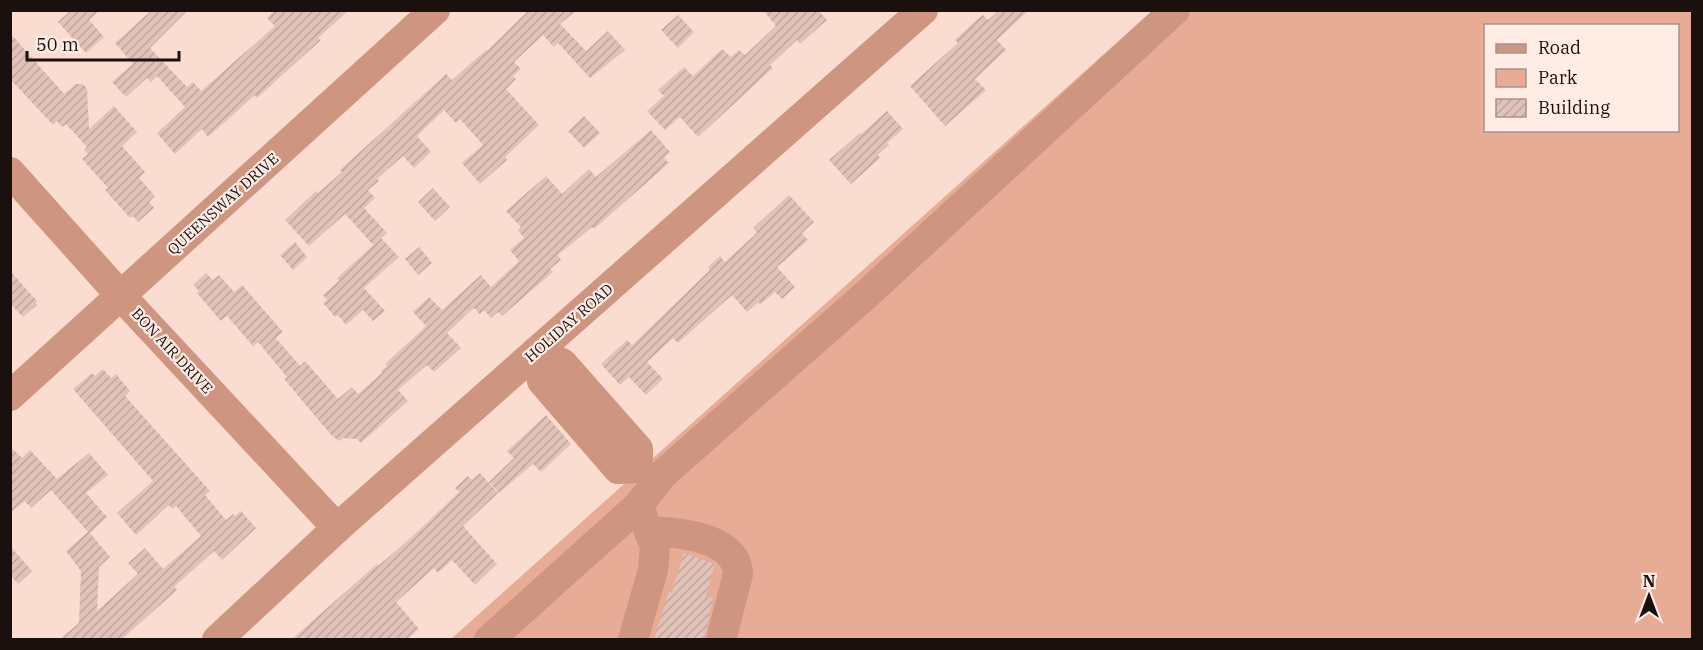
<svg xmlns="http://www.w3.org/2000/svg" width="1703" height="650" font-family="'IBM Plex Serif',serif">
	<defs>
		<pattern id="building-hatch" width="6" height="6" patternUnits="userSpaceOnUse" patternTransform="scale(1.5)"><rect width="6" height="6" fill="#e0c2b8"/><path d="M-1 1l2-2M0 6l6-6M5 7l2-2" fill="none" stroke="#c0a69d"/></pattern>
	</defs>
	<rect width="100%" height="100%" fill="#fadcd1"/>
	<path fill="#e7ab96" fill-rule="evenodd" d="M 1152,11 L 1692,11 L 1692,639 L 450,640 ZM 1486,26 L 1678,26 L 1678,130 L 1486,130 Z"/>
	<g fill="url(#building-hatch)">
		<polygon points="71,10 100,10 89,20 104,37 86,53 58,22"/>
		<polygon points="152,10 188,10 150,48 187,87 193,82 201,91 275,26 267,18 275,10 349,10 318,38 321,40 257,98 255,95 208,137 202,129 175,154 157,133 185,107 157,76 151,82 147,78 126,97 112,82 133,64 115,43"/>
		<polygon points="529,10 577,10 560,24 586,51 608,31 625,50 590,78 558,43 554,47 543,35 514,62 521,69 513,76 516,79 506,89 539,125 505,157 507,160 480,184 462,163 483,145 460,119 456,123 444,110 417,136 431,152 414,168 403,156 377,179 379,181 368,190 375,198 364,208 387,233 373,245 345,214 309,246 285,220 316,191 318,193 342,172 340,170 446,74 452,80 486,50 487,51"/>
		<polygon points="763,10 818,10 827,20 800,44 797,40 770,65 773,68 698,137 680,117 665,130 647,111 664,96 658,90 684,67 693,76 722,49 731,57 739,50 745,55 776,26"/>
		<polygon points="999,10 1029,10 997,40 1006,50 975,79 986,90 945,126 910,86 958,43 955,40 975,21 983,15 988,20"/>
		<polygon points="678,15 694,32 678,48 661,30"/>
		<polygon points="10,33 64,94 76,84 83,84 87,89 89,129 114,106 137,132 122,146 145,172 139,178 155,196 149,202 154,208 138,222 133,216 130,218 105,190 108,188 82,159 88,154 84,150 87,147 66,124 62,127 57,121 53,125 10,79"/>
		<polygon points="887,111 903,129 887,143 889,145 878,155 880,158 851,184 829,160 860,133 861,134"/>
		<polygon points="584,116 600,133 584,148 568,131"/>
		<polygon points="651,130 670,152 664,158 669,163 594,229 592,227 558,255 561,260 550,269 553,272 502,316 498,312 491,318 484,310 480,314 474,308 447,333 461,348 434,372 427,365 398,390 408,401 361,443 357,439 343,438 339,441 332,436 284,379 287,377 258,342 253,346 227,316 221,321 197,293 199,291 193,285 206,273 213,280 219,275 234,292 242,285 283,332 276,338 300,366 305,361 338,399 352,387 358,394 382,373 381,371 387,366 385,364 426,326 413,312 429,297 442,310 481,275 491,287 519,261 510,250 524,238 518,230 521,227 506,211 546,176 562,194 589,169 596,177"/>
		<polygon points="433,188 450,207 435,221 418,202"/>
		<polygon points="789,195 814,222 802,233 808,240 777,267 795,287 782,299 775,292 760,305 759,302 747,312 732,295 678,343 673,338 647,362 663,379 646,395 629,377 620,385 601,364 627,340 632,345 710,270 708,267 720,256 725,262 757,233 753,228"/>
		<polygon points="381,238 399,257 364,288 385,311 373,321 363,310 346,325 338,315 335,317 323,303 327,300 323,295 339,281 337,278"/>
		<polygon points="295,242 307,257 293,270 280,255"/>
		<polygon points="419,247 432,263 418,275 405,259"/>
		<polygon points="10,271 37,301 36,303 37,305 23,317 10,303"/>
		<polygon points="103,369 111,378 116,374 130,391 125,396 210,491 205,495 226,520 233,514 235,516 241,511 256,528 222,560 214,551 174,587 177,590 122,639 60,639 79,623 81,571 66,551 88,532 51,490 31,508 25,501 10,513 10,446 22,458 30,450 57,479 89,453 108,475 86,493 107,517 90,533 110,557 99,567 97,611 138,574 128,563 145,548 163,569 201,536 176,506 172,509 169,505 136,535 117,513 153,481 73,389 92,373 95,376"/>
		<polygon points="546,415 571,444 541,472 533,464 499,493 489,482 514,458 507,451"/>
		<polygon points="480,473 498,493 463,526 497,564 475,585 452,560 438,573 434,568 396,602 419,629 408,639 292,639 377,564 378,566 414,535 459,492 455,488 468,476 472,480"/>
		<polygon points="10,546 32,571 18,584 10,575"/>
		<polygon points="684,553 715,564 706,596 713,598 704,639 654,639 669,591 672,592"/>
	</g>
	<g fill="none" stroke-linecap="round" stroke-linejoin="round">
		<g stroke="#ce9580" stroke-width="30">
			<polyline points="10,172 121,296 337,528"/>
			<polygon points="536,352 562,363 638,449 638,468 618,469 542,381"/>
			<polyline points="10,396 435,10"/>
			<path d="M 649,531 C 677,532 737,537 738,574 L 721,640"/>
			<polyline points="217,640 337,528 923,10"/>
			<polyline points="489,640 638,506 663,474 868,293 1175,10"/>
			<polyline points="633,640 653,570 655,546 641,513"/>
		</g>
	</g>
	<g text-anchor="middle" stroke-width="4.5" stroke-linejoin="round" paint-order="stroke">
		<g font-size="15" fill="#1a100d" stroke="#ffece5">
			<text transform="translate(223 204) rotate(-42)" y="5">QUEENSWAY DRIVE</text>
			<text transform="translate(569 323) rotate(-41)" y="5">HOLIDAY ROAD</text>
			<text transform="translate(172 351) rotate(47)" y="5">BON AIR DRIVE</text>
		</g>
	</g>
	<rect width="1703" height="650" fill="none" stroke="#1a100d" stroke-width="24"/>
	<rect x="1484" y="24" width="195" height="108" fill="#ffece5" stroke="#a3948f" stroke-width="1.5"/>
	<rect x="1496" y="44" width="30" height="9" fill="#ce9580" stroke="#a3948f" stroke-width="1.5"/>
	<text x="1538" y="54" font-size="18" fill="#1a100d">Road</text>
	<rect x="1496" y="69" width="30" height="18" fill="#e7ab96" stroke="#a3948f" stroke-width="1.5"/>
	<text x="1538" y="84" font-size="18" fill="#1a100d">Park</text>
	<rect x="1496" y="99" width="30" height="18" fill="url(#building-hatch)" stroke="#a3948f" stroke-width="1.5"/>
	<text x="1538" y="114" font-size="18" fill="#1a100d">Building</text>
	<g transform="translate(1649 596)" stroke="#ffece5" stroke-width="4.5" paint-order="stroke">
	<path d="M0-4.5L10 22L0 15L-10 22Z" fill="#1a100d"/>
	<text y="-9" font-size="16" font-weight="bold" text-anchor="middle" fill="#1a100d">N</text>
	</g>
	<path d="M27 51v9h152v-9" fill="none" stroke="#1a100d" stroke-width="3"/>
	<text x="36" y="51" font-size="18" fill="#1a100d" stroke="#ffece5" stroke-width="4.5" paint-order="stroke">50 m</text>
</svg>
